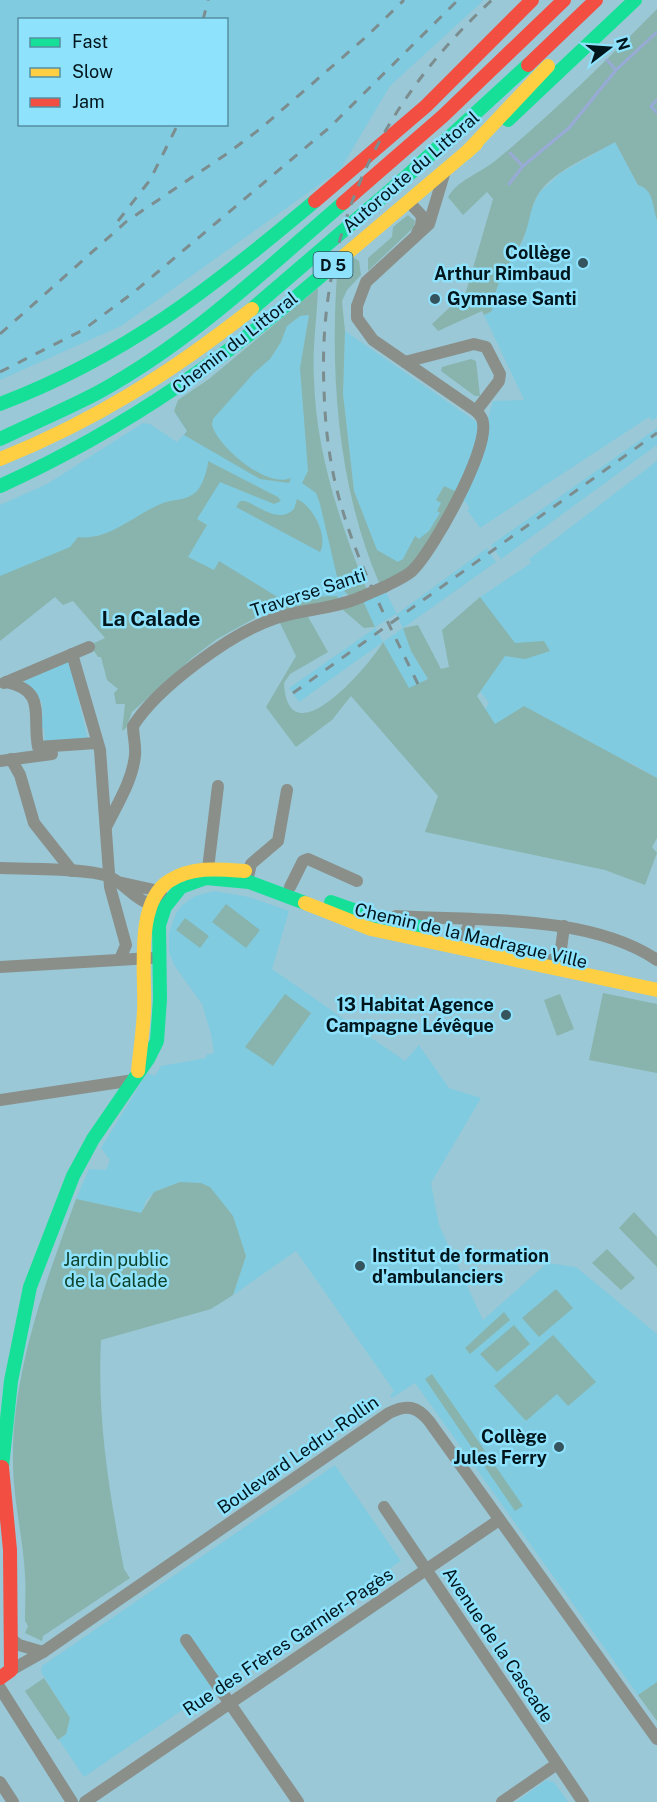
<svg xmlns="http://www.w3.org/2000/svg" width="657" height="1802" font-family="'Public Sans',sans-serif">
	<rect width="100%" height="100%" fill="#9ac8d6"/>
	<g fill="#81cbe0" fill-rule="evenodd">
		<path d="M 0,0 L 484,0 L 390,86 L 340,170 L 121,326 L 0,380 ZM 20,20 L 226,20 L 226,124 L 20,124 Z"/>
		<polygon points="615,142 638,185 646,188 652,195 657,220 657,417 652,421 650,417 646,419 480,528 467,510 470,508 463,499 476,464 493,401 524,400 484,315 492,311 495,288 524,239 529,215 539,193 561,173"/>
		<polygon points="316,290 303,379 348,595 344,594 339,601 264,613 0,576 0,505 47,484 143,423 150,424 177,442 187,431 176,415"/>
		<polygon points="345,331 481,425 475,449 444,522 431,540 397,565 376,550 354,491 343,394"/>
		<polygon points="657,428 657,445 501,559 491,545"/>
		<polygon points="657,461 657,778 631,763 477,723 489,703 477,687 480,597 531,563 529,559"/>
		<path d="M 487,548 L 496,562 L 403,628 L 411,651 L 428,679 L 409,689 L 383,642 L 299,702 L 289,688 L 375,628 L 363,601 L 385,590 L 397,614 ZM 396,614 L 403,628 L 383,642 L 375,627 Z"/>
		<polygon points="69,660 88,740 45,743 44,728 40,728 39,716 43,715 42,701 38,701 22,678"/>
		<polygon points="214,891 249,897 289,911 272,969 405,1061 419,1045 449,1088 481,1098 431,1183 439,1225 483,1320 547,1263 576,1267 657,1334 657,1682 638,1695 415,1383 392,1398 390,1395 394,1391 296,1251 233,1295 246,1256 230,1211 180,1182 154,1192 146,1201 141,1213 76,1199 89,1169 106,1170 110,1160 101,1148 147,1073 155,1076 161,1066 206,1058 206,1055 214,1053 211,1034 202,1004 174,965 169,952 169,933 176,913 182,905 195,896"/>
		<polygon points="335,1465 401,1561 84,1777 59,1740 66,1734 70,1718 41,1672 42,1666"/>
		<polygon points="546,1780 554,1782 568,1802 516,1802"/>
	</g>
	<g fill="#88b4ad">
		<path d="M 657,9 L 657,220 C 652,205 654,190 638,185 L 615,142 C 591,156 555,170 539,193 C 529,208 530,226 522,241 C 508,269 496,278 492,311 L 484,315 L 482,311 L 438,331 L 432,324 L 466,292 L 493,199 L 487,192 L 463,215 L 448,197 C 459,179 479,174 495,161 C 552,114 605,62 657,9 Z"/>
		<polygon points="408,215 415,221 414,227 368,271 368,258 392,237 393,227"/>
		<path d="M 354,258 L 359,261 L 361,275 L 347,290 L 342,301 L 345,331 L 343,394 L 354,491 L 377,550 L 398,562 L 403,559 L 415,536 L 419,539 L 429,531 L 440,513 L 437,511 L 441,503 L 436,500 L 444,486 L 457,492 L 444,522 L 404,574 L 380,585 C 338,488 330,378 337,274 Z"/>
		<path d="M 318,288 C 317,318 312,349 314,379 C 316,453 340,523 367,590 L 356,596 L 348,595 L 339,585 L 320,504 L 316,493 L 302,483 L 308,471 L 300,368 L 309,315 L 300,316 L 287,326 L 281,342 L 270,359 L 254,373 L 213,419 L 212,425 C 218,447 267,489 291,478 L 289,483 L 260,479 L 184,435 L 187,431 L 174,411 L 178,400 L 209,379 Z"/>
		<polygon points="471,359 476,361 480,396 475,396 441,371 442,367"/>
		<path d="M 208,461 L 278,497 L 281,501 L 274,504 L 220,482 L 197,519 L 207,525 L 188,557 L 214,570 L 219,561 L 279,598 L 337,596 L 339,601 L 264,613 L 217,639 L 192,658 L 132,712 L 126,728 L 122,731 L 125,704 L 116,704 L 114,693 L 118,689 L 107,680 L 101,657 L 98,657 L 90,645 L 105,638 L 73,601 L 63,605 L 55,597 L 0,641 L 0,576 L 70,547 L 78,537 C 109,541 135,514 163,503 C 174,499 187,501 197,491 C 202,486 208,469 208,461 Z"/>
		<path d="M 297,499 C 312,505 329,536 320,552 L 236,507 L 240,501 L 245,501 C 261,507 279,524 294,509 Z"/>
		<path d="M 480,597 L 515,643 L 544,641 L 550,651 L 525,659 L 505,656 L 477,696 L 495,724 L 524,706 L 657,778 L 657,838 L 652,847 L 657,853 L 645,885 L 605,870 L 425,832 L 438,796 L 351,696 L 332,720 L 296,747 L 266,707 L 296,656 L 280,623 L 307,615 L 328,652 L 290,674 L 284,683 C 288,761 370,665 383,642 L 409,688 L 428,679 L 411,651 L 403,628 L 418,625 L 441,669 L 449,667 L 442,630 Z"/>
		<polygon points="363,601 375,627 364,628 343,610"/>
		<polygon points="226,904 260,930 246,948 212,922"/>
		<polygon points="185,918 209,936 200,948 176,930"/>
		<polygon points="603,993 657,1004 657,1073 589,1060"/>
		<polygon points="285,994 311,1013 273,1066 245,1047"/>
		<polygon points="560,994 574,1029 557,1036 544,1000"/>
		<path d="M 180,1182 L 201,1183 L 210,1187 L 233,1216 L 246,1256 L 233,1295 L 211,1309 L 101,1340 C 97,1418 109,1493 124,1569 L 130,1578 L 43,1636 L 42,1641 L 25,1633 L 28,1626 L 25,1621 C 25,1606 26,1590 25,1575 C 23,1537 13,1499 13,1461 C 12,1371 46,1281 76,1199 L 141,1213 L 154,1192 Z"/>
		<polygon points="634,1212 657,1237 657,1267 619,1228"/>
		<polygon points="607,1249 635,1278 621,1290 592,1263"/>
		<polygon points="556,1289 573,1308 539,1337 522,1318"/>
		<polygon points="504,1312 510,1320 470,1354 465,1348"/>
		<polygon points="514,1325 530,1344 497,1372 480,1354"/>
		<polygon points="553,1335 596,1382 568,1406 557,1394 526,1421 494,1386"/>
		<polygon points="432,1374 523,1506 515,1511 425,1379"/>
		<polygon points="44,1678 70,1718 66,1734 58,1740 25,1691"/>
		<polygon points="657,1682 657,1721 638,1695"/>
	</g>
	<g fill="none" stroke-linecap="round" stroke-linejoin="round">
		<g stroke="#98aad6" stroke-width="3">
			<polyline points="607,60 616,70"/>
			<polyline points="657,100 651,106 657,113"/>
			<polyline points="510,153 523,166"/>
			<polyline points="509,184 523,166 569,128 616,70 657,32"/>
		</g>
		<g stroke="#8a8f8a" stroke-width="12">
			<polyline points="408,201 422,216 421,226 417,233"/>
			<polyline points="405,362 474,344 486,347 500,374 499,381 476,411"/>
			<path d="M 384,587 C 393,582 404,578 412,571 C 433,551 488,451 483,423 C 483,418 479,414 476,411 L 373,340 L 357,318 L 357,306 L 366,282 L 429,224 L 445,171"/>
			<polyline points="72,654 100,750 110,887 126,945 120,959"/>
			<path d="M 6,682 C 47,691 32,714 38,747 L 96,743"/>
			<polyline points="4,683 89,647"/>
			<polyline points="11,759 20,775 34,823 72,871"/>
			<polyline points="0,761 52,754"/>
			<path d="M 107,825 C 118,803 133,779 135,755 C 136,745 133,736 133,726 C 158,687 231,633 276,618 C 304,609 334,609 361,597"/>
			<path d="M 0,868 C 24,869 92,868 110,877 C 129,886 142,911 166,903 L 159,891 L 118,882"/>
			<polyline points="207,877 218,786"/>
			<polyline points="247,881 251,864 278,841 287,790"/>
			<polyline points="290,887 303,861 308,859 357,881"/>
			<path d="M 396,916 C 476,921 589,914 657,960"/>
			<polyline points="471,920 464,937 469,944 483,947"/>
			<polyline points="538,959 549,961 560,957 564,926"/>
			<polyline points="0,967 151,958"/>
			<polyline points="0,1100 134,1080"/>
			<polyline points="384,1507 583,1802"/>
			<polyline points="11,1639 19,1645 43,1652"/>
			<polyline points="186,1640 298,1802"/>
			<path d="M 11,1670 L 43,1652 L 389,1413 C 406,1404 417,1406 429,1421 L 657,1739"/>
			<polyline points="0,1688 72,1802"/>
			<polyline points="0,1782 13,1802"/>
			<polyline points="85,1802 499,1520"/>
			<polyline points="502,1802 557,1764"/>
		</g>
		<g stroke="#16e098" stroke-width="14">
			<polyline points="508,120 635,0"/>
			<polyline points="252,309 407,176 528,65"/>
			<path d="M 0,404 C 126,356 213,287 315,201"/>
			<path d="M 0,439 C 33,423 67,409 99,392 C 189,343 265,270 343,203"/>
			<path d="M 0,486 C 126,429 235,352 338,261"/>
			<polyline points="331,902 371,916 433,930"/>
			<polyline points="2,1467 11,1381 30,1287 73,1176 93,1139 148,1059 157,1041 160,999 159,925 165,907 181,887 206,878 249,882 305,903"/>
		</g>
		<g stroke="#ffcf43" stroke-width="14">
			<polyline points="466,153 548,66"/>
			<polyline points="338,261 476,144"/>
			<path d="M 0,459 C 95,421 172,372 252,309"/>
			<polyline points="305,903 371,929 657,990"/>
			<path d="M 138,1071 C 140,1051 143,1031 144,1011 C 146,976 134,903 169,881 C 192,866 219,869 245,871"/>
		</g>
		<g stroke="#f24e42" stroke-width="14">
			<polyline points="528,65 596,0"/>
			<polyline points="315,201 426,106 532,0"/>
			<polyline points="343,203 443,116 564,0"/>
			<polyline points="0,1678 11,1670 10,1550 2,1467"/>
		</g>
		<g stroke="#7c8d8f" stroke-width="3" stroke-dasharray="10 10" stroke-linecap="butt">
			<polyline points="203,20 208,0"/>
			<polyline points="118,221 150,180 178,124"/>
			<polyline points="0,334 127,221 228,153 260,129 366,37 404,0"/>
			<polyline points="0,372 83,330 134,292 330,127 458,0"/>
			<path d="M 418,684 C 390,626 359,568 341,505 C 330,468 325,428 324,389 C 317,233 379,104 492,0"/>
			<polyline points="293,693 657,433"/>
		</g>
		<polyline stroke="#8a8f8a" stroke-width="12" points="361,597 384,587"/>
	</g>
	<g fill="#36545d" stroke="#8ee2fc" stroke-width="2">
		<circle cx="583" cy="263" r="6"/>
		<circle cx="435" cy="299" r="6"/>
		<circle cx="506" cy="1015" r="6"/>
		<circle cx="360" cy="1266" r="6"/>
		<circle cx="559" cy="1447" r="6"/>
	</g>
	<g text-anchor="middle" stroke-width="5" stroke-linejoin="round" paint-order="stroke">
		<rect fill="#8ee2fc" stroke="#2b525f" stroke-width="1.5" x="313.5" y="252" width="39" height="26" rx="4.5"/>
		<g font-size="16" font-weight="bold" fill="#00151c">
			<text x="333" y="271">D 5</text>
		</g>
		<g font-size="18" fill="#00151c" stroke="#8ee2fc">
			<text transform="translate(411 172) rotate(-41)" y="6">Autoroute du Littoral</text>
			<text transform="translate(235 343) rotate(-38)" y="6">Chemin du Littoral</text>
			<text transform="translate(308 593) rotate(-18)" y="6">Traverse Santi</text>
			<text transform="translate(471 936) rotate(13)" y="6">Chemin de la Madrague Ville</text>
			<text transform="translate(298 1455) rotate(-35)" y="6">Boulevard Ledru-Rollin</text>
			<text transform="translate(288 1642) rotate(-34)" y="6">Rue des Frères Garnier-Pagès</text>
			<text transform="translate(498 1645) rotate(56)" y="6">Avenue de la Cascade</text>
		</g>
		<g font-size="18" font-weight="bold" fill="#00151c" stroke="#8ee2fc" text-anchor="end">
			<text x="571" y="259">Collège<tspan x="571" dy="21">Arthur Rimbaud</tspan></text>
			<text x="447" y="305" text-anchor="start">Gymnase Santi</text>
			<text x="494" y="1011">13 Habitat Agence<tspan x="494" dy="21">Campagne Lévêque</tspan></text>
			<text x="372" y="1262" text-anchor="start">Institut de formation<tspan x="372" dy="21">d'ambulanciers</tspan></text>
			<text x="547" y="1443">Collège<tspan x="547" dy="21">Jules Ferry</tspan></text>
		</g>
		<g font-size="18" fill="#0d412a" stroke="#8ee2fc">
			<text x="116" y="1266">Jardin public<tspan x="116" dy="21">de la Calade</tspan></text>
		</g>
		<g font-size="21" font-weight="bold" fill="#00151c" stroke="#8ee2fc">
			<text x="151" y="626">La Calade</text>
		</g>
	</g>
	<rect x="18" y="18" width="210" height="108" fill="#8ee2fc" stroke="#5590a2" stroke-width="1.5"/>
	<rect x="30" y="38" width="30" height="9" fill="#16e098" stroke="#5590a2" stroke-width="1.5"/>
	<text x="72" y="48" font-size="18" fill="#00151c">Fast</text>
	<rect x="30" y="68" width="30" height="9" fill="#ffcf43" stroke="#5590a2" stroke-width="1.5"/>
	<text x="72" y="78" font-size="18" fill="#00151c">Slow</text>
	<rect x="30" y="98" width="30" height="9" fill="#f24e42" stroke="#5590a2" stroke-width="1.5"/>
	<text x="72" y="108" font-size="18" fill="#00151c">Jam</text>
	<g transform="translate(609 48) rotate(73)" stroke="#8ee2fc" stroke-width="4.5" paint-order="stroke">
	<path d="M0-4.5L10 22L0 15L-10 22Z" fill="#00151c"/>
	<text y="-9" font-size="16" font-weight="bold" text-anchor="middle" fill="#00151c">N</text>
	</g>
</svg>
